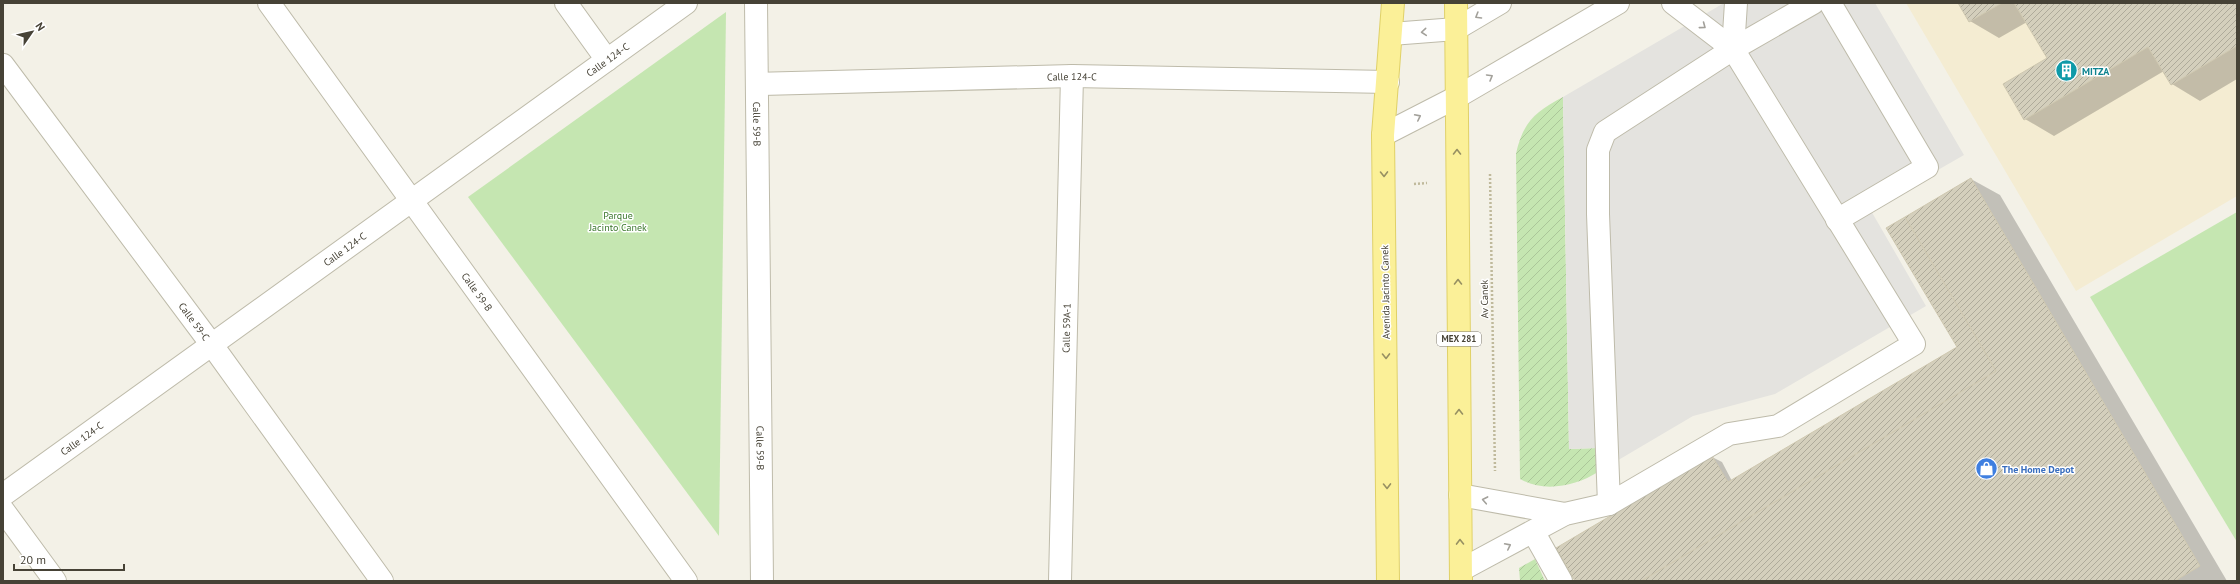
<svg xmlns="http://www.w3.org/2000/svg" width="2240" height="584" font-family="'PT Sans',sans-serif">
	<defs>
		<pattern id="garden-furrows" width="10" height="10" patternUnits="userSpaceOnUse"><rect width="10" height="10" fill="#c5e6b1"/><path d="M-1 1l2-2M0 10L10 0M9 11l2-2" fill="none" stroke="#abc699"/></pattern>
		<pattern id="building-hatch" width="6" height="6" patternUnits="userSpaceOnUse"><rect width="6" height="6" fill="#d4cfbc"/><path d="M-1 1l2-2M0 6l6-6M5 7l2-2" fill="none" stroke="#aeaa9a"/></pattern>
	</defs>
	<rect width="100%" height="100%" fill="#f3f1e7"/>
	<polygon fill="#f4ecd2" points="1906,3 2237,3 2237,196 2076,291"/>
	<g fill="#c5e6b1">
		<polygon points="726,12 726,13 719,536 468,197"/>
		<polygon points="2237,212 2237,542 2090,297"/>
	</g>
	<g fill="url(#garden-furrows)">
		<path d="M 1563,97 L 1569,449 L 1597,448 L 1598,472 C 1576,486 1544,493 1520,479 L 1516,154 C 1523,122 1535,112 1563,97 Z"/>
		<polygon points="1535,559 1545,581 1520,581 1519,568"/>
	</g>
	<polygon fill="#e4e3df" points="1724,3 1875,3 1964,155 1870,209 1926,306 1775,394 1693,416 1598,472 1597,448 1569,449 1563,97"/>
	<g fill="#0003">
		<polygon points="1959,3 2237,3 2237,79 2200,101 2172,84 2164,71 2054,136 2025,119 2049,59 2027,22 1999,38 1970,21"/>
		<polygon points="1971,179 2000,195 2227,581 1576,581 1712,457 1722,462 1732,481 1958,347"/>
	</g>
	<g fill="url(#building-hatch)" stroke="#cfc8b0">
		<polygon points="1958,3 2002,3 1969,22"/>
		<polygon points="2014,3 2237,3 2237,46 2171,85 2148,47 2024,120 2003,84 2047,58"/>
		<polygon points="1971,178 2200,566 2175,581 1641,581 1996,371 1905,217"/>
		<polygon points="1905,217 1996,371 1641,581 1575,581 1556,548 1712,456 1728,482 1957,347 1886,228"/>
	</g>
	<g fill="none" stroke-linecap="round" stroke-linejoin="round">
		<defs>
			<g id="minor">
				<path id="s1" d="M 269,3 L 686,581"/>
				<polyline points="566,3 607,60"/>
				<path id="s2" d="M 756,3 L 762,581"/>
				<polyline points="1830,3 1927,167 1837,220"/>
				<polyline points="1391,34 1456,29 1500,3"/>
				<polyline points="1733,49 1736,3"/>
				<path id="s3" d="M 3,65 L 212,345 L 382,581"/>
				<path id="s4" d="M 757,84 L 1072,76 L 1388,82"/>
				<polyline points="1383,135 1457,97 1618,3"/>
				<path id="s5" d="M 3,495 L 686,3"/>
				<polyline points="1460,495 1565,514"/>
				<polyline points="1609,504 1598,214 1598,150 1605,132 1733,49 1813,3"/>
				<polyline points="3,510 55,581"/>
				<polyline points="1534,533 1561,581"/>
				<polyline points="1461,570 1565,514 1609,504 1729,434 1778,426 1914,344 1733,49 1673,3"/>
				<path id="s6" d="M 1060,581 L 1072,76"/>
			</g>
			<g id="major">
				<polyline points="1456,3 1461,581"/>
				<polyline points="1388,581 1383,135 1393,3"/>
			</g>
		</defs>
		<use href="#minor" stroke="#bebbaa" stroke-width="24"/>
		<use href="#major" stroke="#e0d168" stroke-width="24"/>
		<g stroke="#bfb99b" stroke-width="2.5" stroke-dasharray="2 2" stroke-linecap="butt">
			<polyline points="1490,174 1495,471"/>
			<polyline points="1414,184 1427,183"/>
		</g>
		<use href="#minor" stroke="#fff" stroke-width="22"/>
		<use href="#major" stroke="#fbf098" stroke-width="22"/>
	</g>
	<defs><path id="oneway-chevron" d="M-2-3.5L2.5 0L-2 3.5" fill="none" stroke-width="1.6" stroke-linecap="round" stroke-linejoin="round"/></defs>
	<g stroke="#a2a09a">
		<use href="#oneway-chevron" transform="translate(1478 16) rotate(149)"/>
		<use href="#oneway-chevron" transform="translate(1703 26) rotate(37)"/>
		<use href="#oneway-chevron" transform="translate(1424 32) rotate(175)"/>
		<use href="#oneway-chevron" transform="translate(1490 77) rotate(-30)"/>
		<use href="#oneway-chevron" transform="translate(1418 117) rotate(-27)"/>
		<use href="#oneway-chevron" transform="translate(1485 500) rotate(-169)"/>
		<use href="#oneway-chevron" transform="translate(1508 546) rotate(-27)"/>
	</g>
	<g stroke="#979062">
		<use href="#oneway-chevron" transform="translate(1457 152) rotate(-90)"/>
		<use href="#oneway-chevron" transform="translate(1384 174) rotate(89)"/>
		<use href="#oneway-chevron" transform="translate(1458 282) rotate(-90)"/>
		<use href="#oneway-chevron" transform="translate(1386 356) rotate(89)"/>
		<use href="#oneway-chevron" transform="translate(1459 412) rotate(-90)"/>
		<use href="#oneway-chevron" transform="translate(1387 486) rotate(89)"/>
		<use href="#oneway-chevron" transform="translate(1460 542) rotate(-91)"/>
	</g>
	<defs>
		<symbol id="building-disc" viewBox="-11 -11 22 22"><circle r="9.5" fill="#0f9aa8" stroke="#fff"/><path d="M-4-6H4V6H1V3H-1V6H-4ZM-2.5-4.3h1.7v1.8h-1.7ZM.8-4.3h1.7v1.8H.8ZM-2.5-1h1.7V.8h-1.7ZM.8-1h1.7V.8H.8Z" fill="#fff"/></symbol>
		<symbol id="shop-disc" viewBox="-11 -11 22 22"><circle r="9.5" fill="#3f7fe0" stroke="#fff"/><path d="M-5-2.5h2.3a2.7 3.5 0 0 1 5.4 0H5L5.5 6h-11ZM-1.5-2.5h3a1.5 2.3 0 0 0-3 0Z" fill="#fff"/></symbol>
	</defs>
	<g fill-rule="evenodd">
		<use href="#building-disc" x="2054" y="58" width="25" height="25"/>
		<use href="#shop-disc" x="1974" y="456" width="25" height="25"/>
	</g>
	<g text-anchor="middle" stroke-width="3" stroke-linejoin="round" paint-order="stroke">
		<rect fill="#fff" stroke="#7e7b72" stroke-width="1" x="1437" y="332" width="44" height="14" rx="3"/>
		<g font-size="9" font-weight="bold" fill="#464236">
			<text x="1459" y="342">MEX 281</text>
		</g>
		<g font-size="10" fill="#464236" stroke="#fff">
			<text dy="4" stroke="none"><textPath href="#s5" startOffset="745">Calle 124-C</textPath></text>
			<text dy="4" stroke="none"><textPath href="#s4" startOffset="315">Calle 124-C</textPath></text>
			<text dy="4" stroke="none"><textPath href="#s2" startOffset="121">Calle 59-B</textPath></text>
			<text dy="4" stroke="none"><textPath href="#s5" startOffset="421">Calle 124-C</textPath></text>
			<text dy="4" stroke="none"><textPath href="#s1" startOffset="356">Calle 59-B</textPath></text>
			<text transform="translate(1385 292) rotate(-91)" y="4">Avenida Jacinto Canek</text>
			<text transform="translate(1484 299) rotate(-91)" y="4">Av Canek</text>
			<text dy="4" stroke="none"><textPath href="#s3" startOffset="320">Calle 59-C</textPath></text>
			<text dy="4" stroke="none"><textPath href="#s6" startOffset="253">Calle 59A-1</textPath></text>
			<text dy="4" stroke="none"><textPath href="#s5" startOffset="97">Calle 124-C</textPath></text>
			<text dy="4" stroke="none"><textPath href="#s2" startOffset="445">Calle 59-B</textPath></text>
		</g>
		<g font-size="10" font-weight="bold" fill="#0d838f" stroke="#fff" text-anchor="start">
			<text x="2082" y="75">MITZA</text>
		</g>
		<g font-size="10" fill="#3a762b" stroke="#fff">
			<text x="618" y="219">Parque<tspan x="618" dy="12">Jacinto Canek</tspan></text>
		</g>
		<g font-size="10" font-weight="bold" fill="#366cbe" stroke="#fff" text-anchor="start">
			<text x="2002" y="473">The Home Depot</text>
		</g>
	</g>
	<rect width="2240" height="584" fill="none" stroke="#464236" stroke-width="8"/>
	<g transform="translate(32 32) rotate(56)" stroke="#ffffff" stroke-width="3" paint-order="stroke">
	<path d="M0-3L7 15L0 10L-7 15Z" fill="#464236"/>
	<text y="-6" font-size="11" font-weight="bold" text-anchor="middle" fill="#464236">N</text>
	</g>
	<path d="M14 564v6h110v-6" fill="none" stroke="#464236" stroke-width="2"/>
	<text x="20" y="564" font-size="12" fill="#464236" stroke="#ffffff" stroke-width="3" paint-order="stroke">20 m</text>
</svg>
